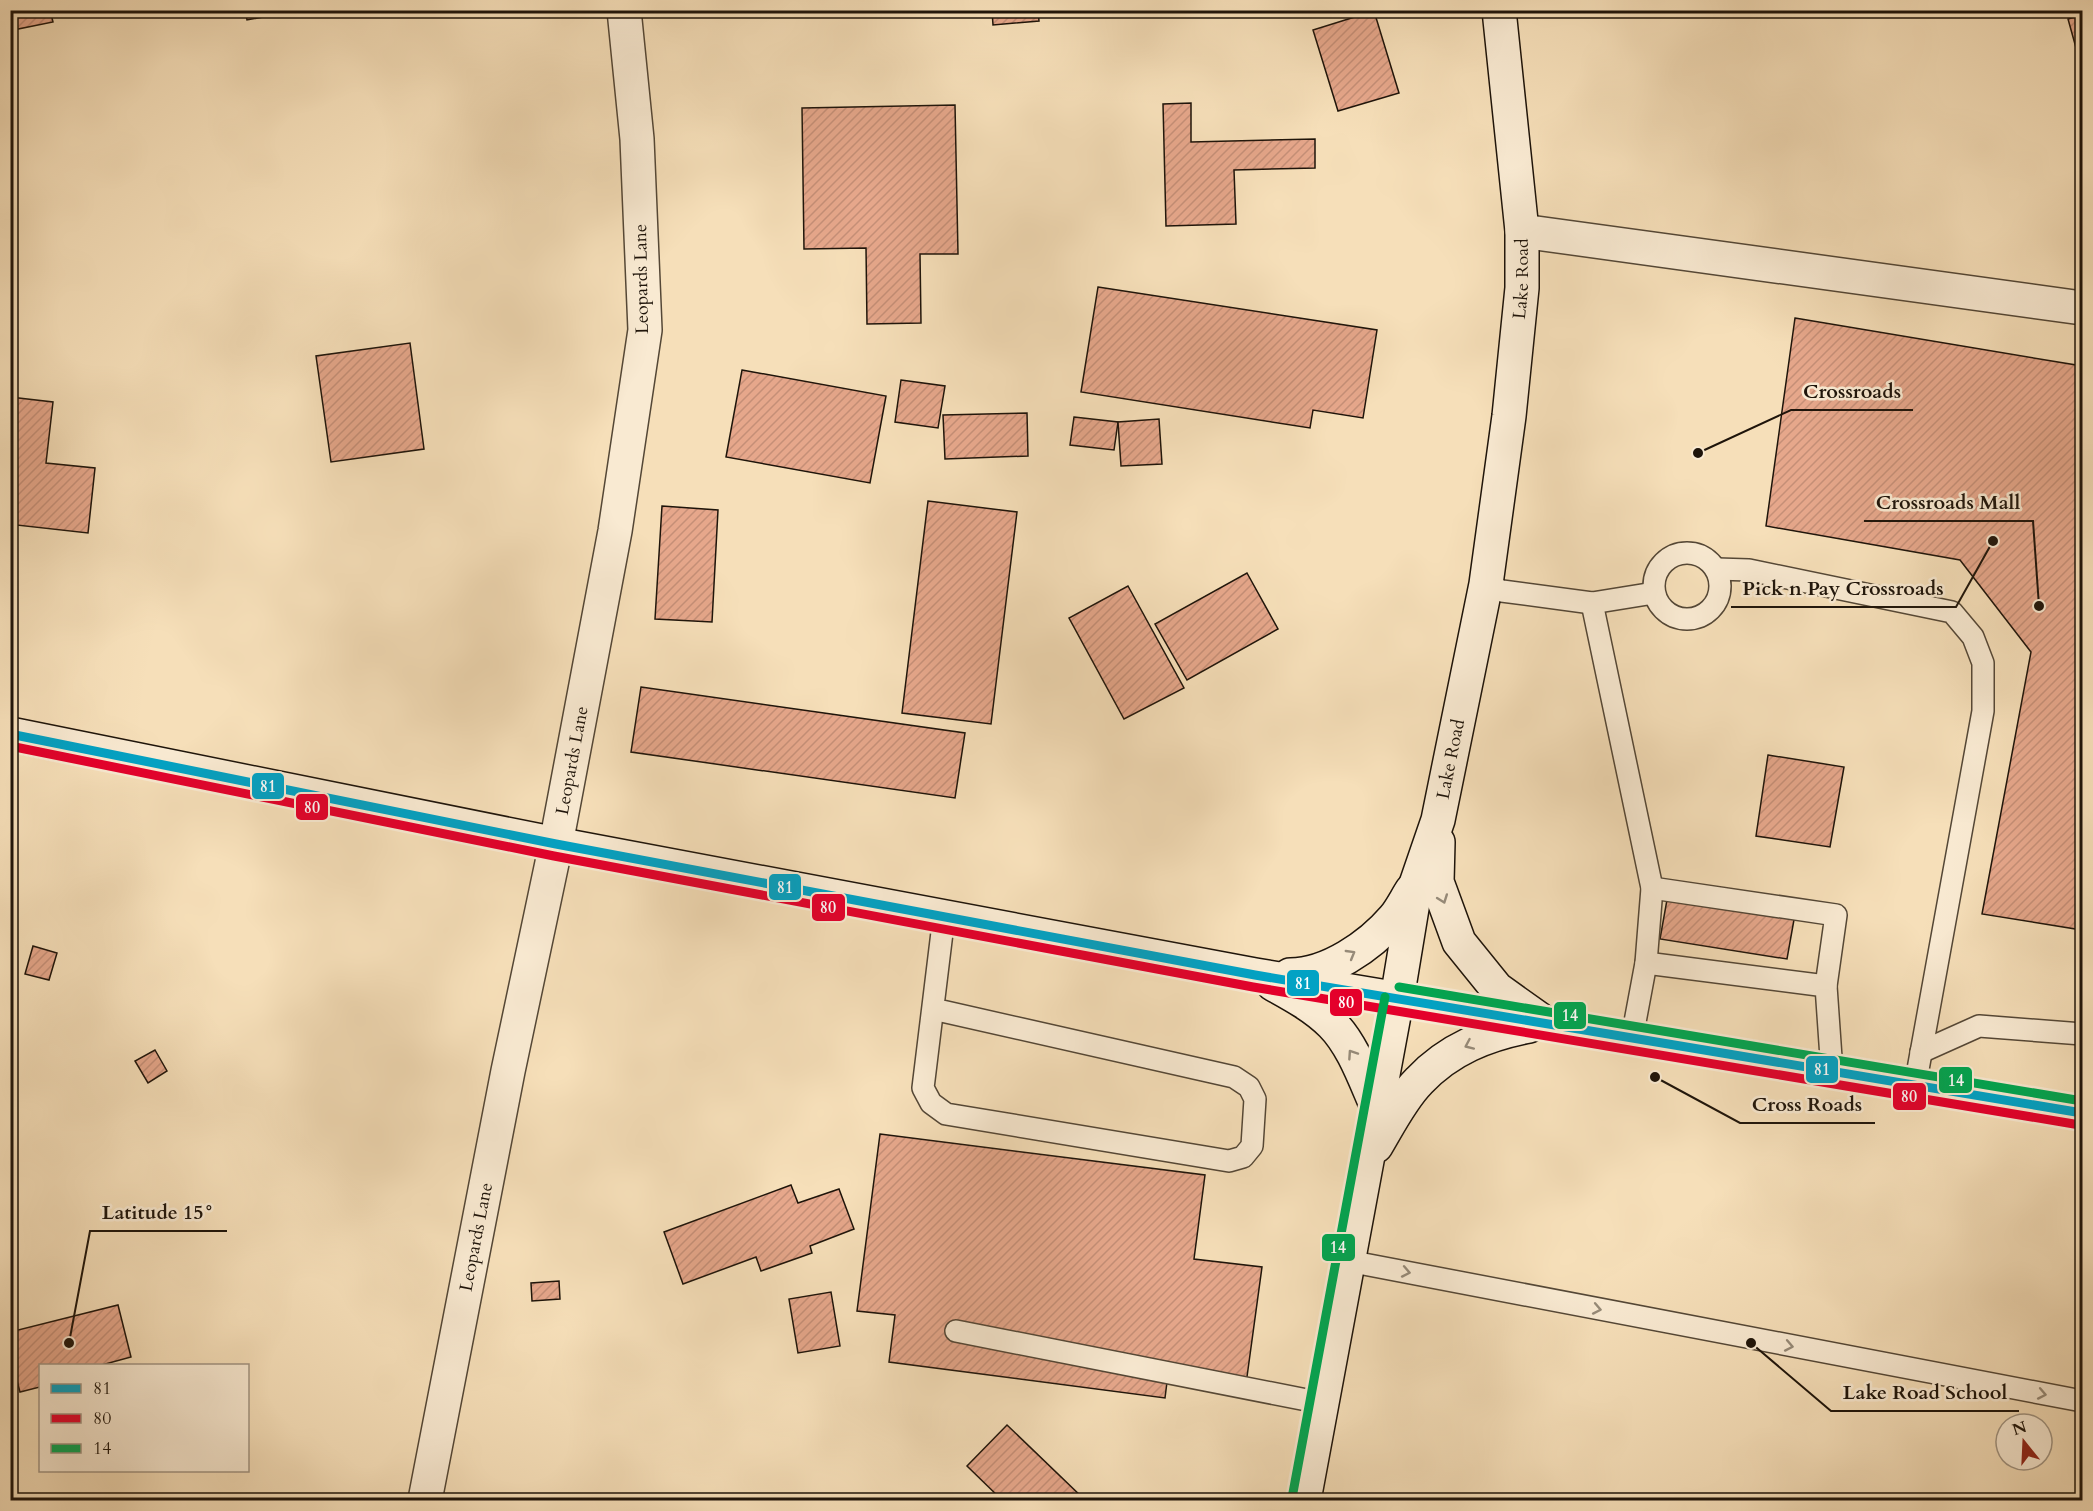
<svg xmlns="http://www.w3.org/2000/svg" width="2093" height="1511" font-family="Cardo,serif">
	<defs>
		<pattern id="building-hatch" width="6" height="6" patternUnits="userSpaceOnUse" patternTransform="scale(1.5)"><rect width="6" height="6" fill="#e6a78b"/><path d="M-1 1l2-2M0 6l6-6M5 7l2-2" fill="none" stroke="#c58f77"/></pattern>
	</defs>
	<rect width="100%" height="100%" fill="#f6dfb9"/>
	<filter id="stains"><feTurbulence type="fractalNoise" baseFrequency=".00333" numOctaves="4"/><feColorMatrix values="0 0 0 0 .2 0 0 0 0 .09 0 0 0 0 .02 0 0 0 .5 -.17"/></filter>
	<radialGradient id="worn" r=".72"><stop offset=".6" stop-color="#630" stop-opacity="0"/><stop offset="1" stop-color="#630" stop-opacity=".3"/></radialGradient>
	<g fill="url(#building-hatch)" stroke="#1e140a" stroke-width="1.5">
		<polygon points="10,10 50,10 53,22 13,30"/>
		<polygon points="245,10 284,10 285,13 247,20"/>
		<polygon points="992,10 1038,10 1039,21 993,25"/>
		<polygon points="1374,11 1399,93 1338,111 1313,30"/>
		<polygon points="2082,15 2082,54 2078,55 2068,19"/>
		<polygon points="1191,103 1191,142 1315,139 1315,168 1234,170 1236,224 1166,226 1163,104"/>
		<polygon points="955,105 958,254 920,254 921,323 867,324 866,248 804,249 802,108"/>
		<polygon points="1098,287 1377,330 1363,418 1313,410 1310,428 1081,392"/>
		<polygon points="1795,318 2082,366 2082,930 1982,914 2031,652 1960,560 1766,526"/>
		<polygon points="410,343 424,449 331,462 316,356"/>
		<polygon points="742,370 886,396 870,483 726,457"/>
		<polygon points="901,380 945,386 938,428 895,422"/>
		<polygon points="10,397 53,402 46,463 95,468 88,533 17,525 14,549 10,549"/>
		<polygon points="1027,413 1028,456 945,459 943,415"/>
		<polygon points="1074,417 1118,422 1114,450 1070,445"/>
		<polygon points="1159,419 1162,464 1121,466 1118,422"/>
		<polygon points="928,501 1017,512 991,724 902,713"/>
		<polygon points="662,506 718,510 712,622 655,619"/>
		<polygon points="1247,573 1278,629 1187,680 1155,624"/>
		<polygon points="1128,586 1184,688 1124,719 1069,618"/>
		<polygon points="641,687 965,733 955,798 631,752"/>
		<polygon points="1768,755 1844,767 1830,847 1756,836"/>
		<polygon points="10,867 16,867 15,924 10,924"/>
		<polygon points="1668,894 1795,914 1787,959 1660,939"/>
		<polygon points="33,946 57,953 49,980 25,974"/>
		<polygon points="155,1050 167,1071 148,1083 135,1061"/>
		<polygon points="880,1134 1205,1175 1194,1259 1262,1267 1246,1384 1168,1374 1165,1398 889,1362 895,1315 857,1311"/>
		<polygon points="791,1185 798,1203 839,1189 854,1229 810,1246 812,1253 761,1271 756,1257 683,1284 664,1232"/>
		<polygon points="559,1281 560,1299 532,1301 531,1283"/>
		<polygon points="831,1292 840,1346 798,1353 789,1299"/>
		<polygon points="118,1305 131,1357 98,1366 40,1366 40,1387 20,1392 10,1354 10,1332"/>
		<polygon points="1007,1425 1085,1500 1002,1500 967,1466"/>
	</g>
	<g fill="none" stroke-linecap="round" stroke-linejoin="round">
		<defs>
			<g id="service">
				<circle cx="1687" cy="586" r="33"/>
				<polyline points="1717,569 1749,570 1952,612 1973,637 1983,663 1983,711 1915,1086"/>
				<polyline points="1486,584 1502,591 1592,603 1654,593"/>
				<polyline points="1592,603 1652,888 1646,963 1632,1038"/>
				<polyline points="1652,888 1836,915 1826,986"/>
				<polyline points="1646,963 1826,986 1832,1072"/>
				<polyline points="933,1009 1234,1077 1249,1087 1255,1099 1252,1146 1243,1157 1229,1161 946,1114 931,1103 923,1088 944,916"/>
				<polyline points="1921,1052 1979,1026 2082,1034"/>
				<polyline points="1348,1261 2082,1401"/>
				<polyline points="956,1331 1322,1403"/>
			</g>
			<g id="minor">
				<polyline points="1522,231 2082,308"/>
				<path id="s1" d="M 425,1500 L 508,1071 L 556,844 L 615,531 L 645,330 L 637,139 L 624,10"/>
			</g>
			<g id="secondary">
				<polyline points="10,734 556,844 1255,975 2082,1113"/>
				<polyline points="1438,842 1437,882 1459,942 1497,989 1539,1019"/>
				<path d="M 1290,975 C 1328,975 1370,946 1394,918 C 1401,910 1406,899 1412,890"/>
				<path d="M 1273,984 C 1293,995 1315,1007 1332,1024 C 1353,1045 1365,1080 1377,1107"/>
				<path d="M 1376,1146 C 1388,1126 1402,1098 1419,1081 C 1449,1049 1487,1034 1529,1026"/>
				<path id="s2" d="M 1304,1500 L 1397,999 L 1416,884 L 1438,820 L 1486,584 L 1509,416 L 1522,288 L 1522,231 L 1499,10"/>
			</g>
		</defs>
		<use href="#service" stroke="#544736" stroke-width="24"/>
		<use href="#minor" stroke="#544736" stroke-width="36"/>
		<use href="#secondary" stroke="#1e140a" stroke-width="36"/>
		<use href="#service" stroke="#f9ead2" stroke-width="21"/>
		<use href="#minor" stroke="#f9ead2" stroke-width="33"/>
		<use href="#secondary" stroke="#f9ead2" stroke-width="33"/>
		<defs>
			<polyline id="bus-1" points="10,734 556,844 1255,975 2082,1113"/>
			<polyline id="bus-2" points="10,746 554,856 1253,987 2080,1125"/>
			<g id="bus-3">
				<polyline points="1399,987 2082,1101"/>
				<polyline points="1292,1498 1385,997"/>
			</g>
		</defs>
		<use href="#bus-1" stroke="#f9ead2" stroke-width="14"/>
		<use href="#bus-2" stroke="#f9ead2" stroke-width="14"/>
		<use href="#bus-3" stroke="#f9ead2" stroke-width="14"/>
		<use href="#bus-1" stroke="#02a2c4" stroke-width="9"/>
		<use href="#bus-2" stroke="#e4002b" stroke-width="9"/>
		<use href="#bus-3" stroke="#00a651" stroke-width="9"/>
	</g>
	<defs><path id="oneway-chevron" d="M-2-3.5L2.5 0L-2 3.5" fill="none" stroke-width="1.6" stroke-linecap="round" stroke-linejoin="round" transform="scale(1.5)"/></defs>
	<g stroke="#968a78">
		<use href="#oneway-chevron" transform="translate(1443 899) rotate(70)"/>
		<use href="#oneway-chevron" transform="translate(1351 954) rotate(-30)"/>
		<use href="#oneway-chevron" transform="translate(1469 1045) rotate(156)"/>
		<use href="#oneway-chevron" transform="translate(1352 1054) rotate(-124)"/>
		<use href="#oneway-chevron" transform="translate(1406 1272) rotate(11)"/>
		<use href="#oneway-chevron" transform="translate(1597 1309) rotate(11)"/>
		<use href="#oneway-chevron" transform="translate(1789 1346) rotate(11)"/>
		<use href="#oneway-chevron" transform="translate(2042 1394) rotate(11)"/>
	</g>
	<g text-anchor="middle" stroke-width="5" stroke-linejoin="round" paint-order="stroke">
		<g font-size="18" fill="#1e140a" stroke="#f9ead2">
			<text transform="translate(641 279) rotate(-91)" y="6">Leopards Lane</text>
			<text dy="6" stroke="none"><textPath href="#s2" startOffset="1242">Lake Road</textPath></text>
			<text dy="6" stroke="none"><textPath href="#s1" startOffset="754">Leopards Lane</textPath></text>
			<text dy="6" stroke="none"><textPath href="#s2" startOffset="756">Lake Road</textPath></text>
			<text dy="6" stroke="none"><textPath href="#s1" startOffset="268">Leopards Lane</textPath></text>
		</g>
	</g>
	<path fill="none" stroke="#1e140a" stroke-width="2" d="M1698 453L1791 410H1913M2039 606L2033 521H1864M1993 541L1956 607H1731M1655 1077L1740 1123H1875M69 1343L90 1231H227M1751 1343L1831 1411H2019"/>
	<g fill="#1e140a" stroke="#f9ead2" stroke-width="2">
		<circle cx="1698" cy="453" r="6"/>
		<circle cx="2039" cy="606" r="6"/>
		<circle cx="1993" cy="541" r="6"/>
		<circle cx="1655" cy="1077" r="6"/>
		<circle cx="69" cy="1343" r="6"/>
		<circle cx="1751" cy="1343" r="6"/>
	</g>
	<g font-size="20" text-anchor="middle" font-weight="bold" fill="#1e140a" stroke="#f9ead2" stroke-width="5" stroke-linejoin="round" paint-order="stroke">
		<text x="1852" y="398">Crossroads</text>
		<text x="1948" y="509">Crossroads Mall</text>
		<text x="1843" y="595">Pick n Pay Crossroads</text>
		<text x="1807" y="1111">Cross Roads</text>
		<text x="158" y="1219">Latitude 15°</text>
		<text x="1925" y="1399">Lake Road School</text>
	</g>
	<g stroke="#f9ead2" stroke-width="2">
		<rect x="251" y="772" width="34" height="28" rx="6" fill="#02a2c4"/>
		<rect x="295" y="793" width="34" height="28" rx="6" fill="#e4002b"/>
		<rect x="768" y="873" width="34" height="28" rx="6" fill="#02a2c4"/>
		<rect x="811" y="893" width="35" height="29" rx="6" fill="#e4002b"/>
		<rect x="1286" y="969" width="34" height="28" rx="6" fill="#02a2c4"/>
		<rect x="1329" y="988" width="34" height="29" rx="6" fill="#e4002b"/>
		<rect x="1553" y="1001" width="34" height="29" rx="6" fill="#00a651"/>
		<rect x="1805" y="1055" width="34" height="29" rx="6" fill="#02a2c4"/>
		<rect x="1938" y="1066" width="35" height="28" rx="6" fill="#00a651"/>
		<rect x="1892" y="1082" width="35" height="29" rx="6" fill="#e4002b"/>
		<rect x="1321" y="1233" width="35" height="29" rx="6" fill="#00a651"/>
	</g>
	<g font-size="16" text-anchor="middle" font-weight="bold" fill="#fff">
		<text x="268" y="792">81</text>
		<text x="312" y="813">80</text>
		<text x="785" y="893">81</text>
		<text x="828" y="913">80</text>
		<text x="1303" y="989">81</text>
		<text x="1346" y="1008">80</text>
		<text x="1570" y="1021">14</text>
		<text x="1822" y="1075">81</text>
		<text x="1956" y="1086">14</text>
		<text x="1909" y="1102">80</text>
		<text x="1338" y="1253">14</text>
	</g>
	<rect width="2093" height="1511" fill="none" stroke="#f6dfb9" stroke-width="36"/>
	<rect x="12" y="12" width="2069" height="1487" fill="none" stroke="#1e140a" stroke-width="3"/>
	<rect x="18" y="18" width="2057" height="1475" fill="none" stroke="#1e140a" stroke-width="1.5"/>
	<rect x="39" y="1364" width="210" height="108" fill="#f9ead2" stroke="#a19482" stroke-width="1.5"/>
	<rect x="51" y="1384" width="30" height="9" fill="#02a2c4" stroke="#a19482" stroke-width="1.5"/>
	<text x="93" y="1394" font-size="18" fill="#1e140a">81</text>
	<rect x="51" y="1414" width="30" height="9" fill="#e4002b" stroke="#a19482" stroke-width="1.5"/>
	<text x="93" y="1424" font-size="18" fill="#1e140a">80</text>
	<rect x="51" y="1444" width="30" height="9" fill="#00a651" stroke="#a19482" stroke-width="1.5"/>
	<text x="93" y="1454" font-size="18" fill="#1e140a">14</text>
	<g transform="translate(2024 1442) rotate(342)"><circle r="28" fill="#f9ead2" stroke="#a19482" stroke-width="1.5"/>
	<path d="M0-4.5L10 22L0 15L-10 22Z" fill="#8f2418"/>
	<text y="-9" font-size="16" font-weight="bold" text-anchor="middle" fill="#1e140a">N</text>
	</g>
	<rect width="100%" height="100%" filter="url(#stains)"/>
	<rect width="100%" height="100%" fill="url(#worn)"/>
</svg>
